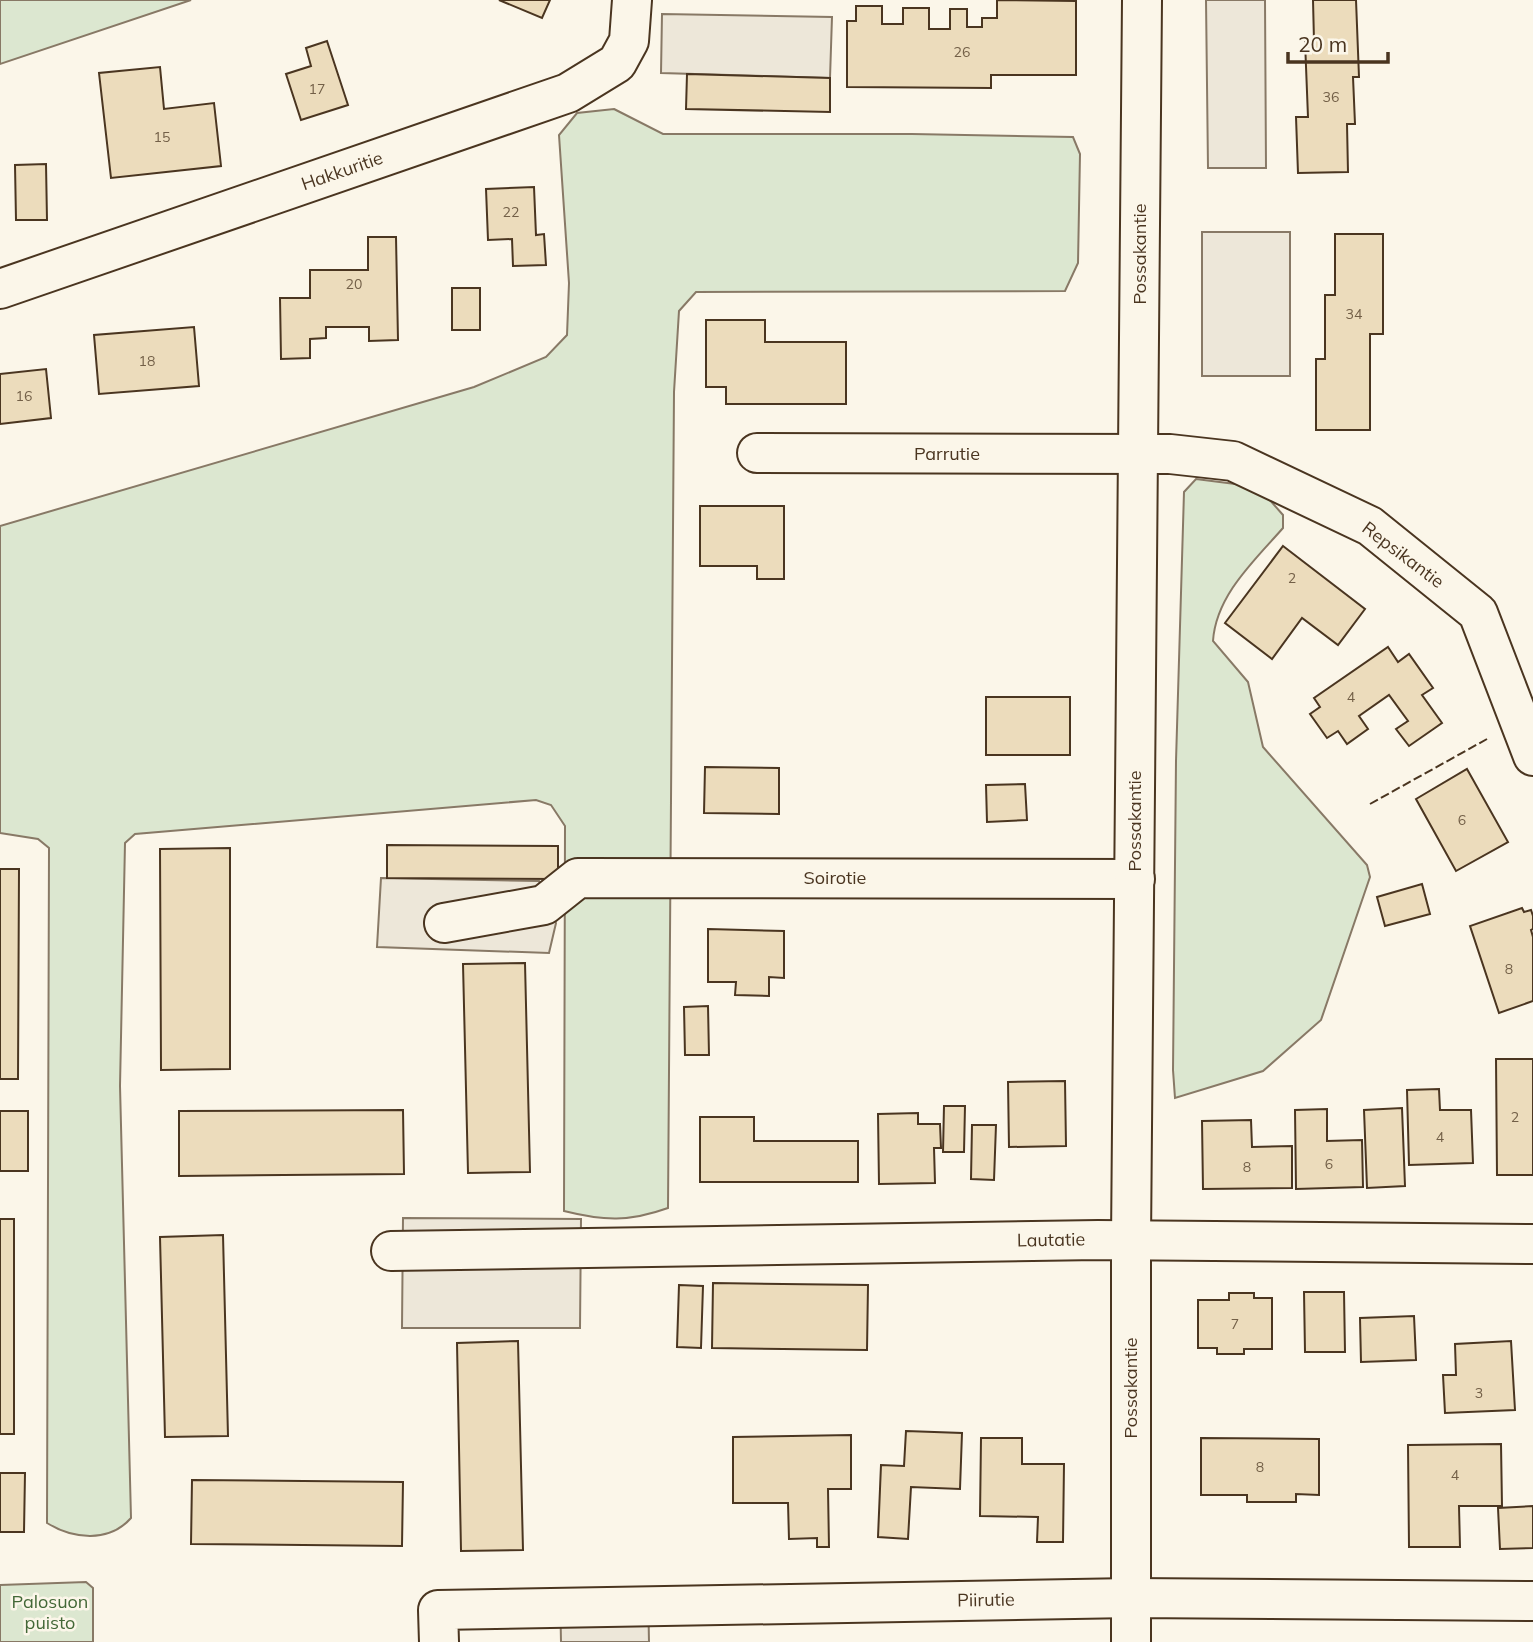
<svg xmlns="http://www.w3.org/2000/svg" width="1533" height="1642" font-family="Mulish,sans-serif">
	<rect width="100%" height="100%" fill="#fbf6e9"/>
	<g fill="#dce7d0" stroke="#887966" stroke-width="2">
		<polygon points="0,0 191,0 0,64"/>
		<path d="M 614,109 L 663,134 L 912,134 L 1073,137 L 1080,154 L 1078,263 L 1065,291 L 696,292 L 679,311 L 674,392 L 668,1208 C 629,1222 604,1221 564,1211 L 565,826 L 551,805 L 536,800 L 135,834 L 125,843 L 120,1086 L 131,1518 C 109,1543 73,1539 47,1523 L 49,848 L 38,839 L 0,833 L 0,526 L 474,387 L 546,357 L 567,335 L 569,283 L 559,135 L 577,113 Z"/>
		<path d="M 1196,479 L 1251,486 L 1261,490 L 1283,515 L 1283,528 C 1255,560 1216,595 1213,641 L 1248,682 L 1263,747 L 1367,865 L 1370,877 L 1321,1020 L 1263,1071 L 1175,1098 L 1173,1070 L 1176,761 L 1184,492 Z"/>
		<polygon points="86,1582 93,1588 93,1642 0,1642 0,1585"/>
	</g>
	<g fill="#ede7d9" stroke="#887966" stroke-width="2">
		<polygon points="1206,0 1265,0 1266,168 1208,168"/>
		<polygon points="662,14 832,17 830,78 661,73"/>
		<rect x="1202" y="232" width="88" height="144"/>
		<polygon points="381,878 539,881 556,923 549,953 377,947"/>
		<polygon points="403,1218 581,1219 580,1328 402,1328"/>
		<polygon points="648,1589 649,1642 561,1642 560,1590"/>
	</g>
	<g fill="#ecdcbc" stroke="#4a3520" stroke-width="2">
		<polygon points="499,0 550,0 542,18"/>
		<polygon points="997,0 1076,1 1076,75 991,75 991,88 847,87 847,21 856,21 856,6 882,6 882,24 903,24 903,8 929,8 929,29 950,29 950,9 967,9 967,27 982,27 982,18 997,18"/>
		<polygon points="1313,0 1356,0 1359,77 1353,77 1355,124 1347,124 1348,172 1298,173 1296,117 1308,117 1305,41 1314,41"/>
		<polygon points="327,41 348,105 301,120 286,74 311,66 306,48"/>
		<polygon points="160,67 164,109 214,103 221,166 111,178 99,73"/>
		<polygon points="687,74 830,78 830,112 686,109"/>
		<polygon points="46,164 47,220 16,220 15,165"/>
		<polygon points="534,187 536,235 544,234 546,265 513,266 512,239 488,240 486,189"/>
		<polygon points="1335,234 1383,234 1383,334 1370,334 1370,430 1316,430 1316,359 1325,359 1325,295 1335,295"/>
		<polygon points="368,237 396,237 398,340 369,341 369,327 326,327 326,338 310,339 310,358 281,359 280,298 310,298 310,270 368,270"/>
		<rect x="452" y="288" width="28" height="42"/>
		<polygon points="706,320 765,320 765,342 846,342 846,404 726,404 726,387 706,387"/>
		<polygon points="194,327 199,386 99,394 94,335"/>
		<polygon points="46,369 51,418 0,424 0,374"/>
		<polygon points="700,506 784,506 784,579 757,579 757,566 700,566"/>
		<polygon points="1283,546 1365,609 1338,645 1302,618 1272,659 1225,623"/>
		<polygon points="1388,647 1398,662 1409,654 1433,688 1422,695 1442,723 1409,746 1396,729 1408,721 1389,695 1359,716 1368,729 1347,744 1338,731 1327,738 1310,714 1320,707 1314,698"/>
		<rect x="986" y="697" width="84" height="58"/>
		<polygon points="705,767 779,768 779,814 704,813"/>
		<polygon points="1467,769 1508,842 1456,871 1416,799"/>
		<polygon points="1025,784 1027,820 987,822 986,785"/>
		<polygon points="387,845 558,846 558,879 387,878"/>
		<polygon points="230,848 230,1069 161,1070 160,849"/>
		<polygon points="0,869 19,869 18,1079 0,1079"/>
		<polygon points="1422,884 1430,914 1385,926 1377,897"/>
		<polygon points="1522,908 1524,912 1531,910 1533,916 1533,929 1531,930 1533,937 1533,1001 1499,1013 1470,926"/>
		<polygon points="708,929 784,931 784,978 769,977 769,996 735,995 736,982 708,982"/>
		<polygon points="525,963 530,1172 468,1173 463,964"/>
		<polygon points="708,1006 709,1055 685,1055 684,1007"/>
		<polygon points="1496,1059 1533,1059 1533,1175 1497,1175"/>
		<polygon points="1065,1081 1066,1146 1009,1147 1008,1082"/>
		<polygon points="1439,1089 1440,1110 1471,1110 1473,1163 1409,1165 1407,1090"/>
		<polygon points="944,1106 965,1106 964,1152 943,1152"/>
		<polygon points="1402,1108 1405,1186 1367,1188 1364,1110"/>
		<polygon points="1327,1109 1327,1141 1362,1140 1363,1187 1296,1189 1295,1110"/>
		<polygon points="403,1110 404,1174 179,1176 179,1111"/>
		<rect x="0" y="1111" width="28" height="60"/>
		<polygon points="918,1113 918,1124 940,1124 941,1148 934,1148 935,1183 879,1184 878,1114"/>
		<polygon points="700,1117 754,1117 754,1141 858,1141 858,1182 700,1182"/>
		<polygon points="1251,1120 1252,1147 1292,1146 1292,1188 1203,1189 1202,1121"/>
		<polygon points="972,1125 996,1125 994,1180 971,1179"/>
		<rect x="0" y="1219" width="14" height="215"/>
		<polygon points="223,1235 228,1436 165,1437 160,1237"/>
		<polygon points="713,1283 868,1285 867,1350 712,1348"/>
		<polygon points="679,1285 703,1286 701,1348 677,1347"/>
		<polygon points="1304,1292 1344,1292 1345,1352 1305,1352"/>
		<polygon points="1229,1293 1254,1293 1254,1298 1272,1298 1272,1349 1244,1349 1244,1354 1217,1354 1217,1348 1198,1348 1198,1300 1229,1300"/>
		<polygon points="1414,1316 1416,1360 1361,1362 1360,1318"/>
		<polygon points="518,1341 523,1550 461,1551 457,1343"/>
		<polygon points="1511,1341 1515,1410 1445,1413 1443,1375 1456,1375 1455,1344"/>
		<polygon points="906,1431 962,1433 960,1489 911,1487 908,1539 878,1537 881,1465 904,1466"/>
		<polygon points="851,1435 851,1489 828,1489 829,1547 817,1547 817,1538 789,1539 788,1503 733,1503 733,1437"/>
		<polygon points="981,1438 1022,1438 1022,1464 1064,1464 1063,1542 1037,1542 1038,1517 980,1516"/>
		<polygon points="1201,1438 1319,1439 1319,1495 1296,1494 1296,1502 1247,1502 1247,1495 1201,1495"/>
		<polygon points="1501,1444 1502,1506 1459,1506 1460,1547 1409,1547 1408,1445"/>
		<polygon points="0,1473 25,1473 24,1532 0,1532"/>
		<polygon points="192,1480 403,1482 402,1546 191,1544"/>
		<polygon points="1533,1506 1533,1548 1500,1549 1498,1508"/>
	</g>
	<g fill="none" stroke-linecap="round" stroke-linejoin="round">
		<defs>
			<g id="minor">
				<polyline points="0,289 568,93 617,63 629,41 632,0"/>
				<polyline points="757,453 1170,454 1233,461 1370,526 1478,613 1533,756"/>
				<polyline points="444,923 544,905 578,878 1135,879"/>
				<polyline points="391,1251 1098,1240 1533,1244"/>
				<polyline points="439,1642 438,1610 1132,1598 1533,1601"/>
				<polyline points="1131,1642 1131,1240 1142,0"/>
			</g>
		</defs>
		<use href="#minor" stroke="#4a3520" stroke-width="42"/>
		<use href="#minor" stroke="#fbf6e9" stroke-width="38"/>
		<polyline stroke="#4a3520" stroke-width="2" stroke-dasharray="9 3.5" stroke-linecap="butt" points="1370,804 1487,739"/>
	</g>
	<g text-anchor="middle" stroke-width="5" stroke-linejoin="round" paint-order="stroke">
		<g font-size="14" fill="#725f47">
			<text x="962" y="57">26</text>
			<text x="317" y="94">17</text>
			<text x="1331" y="102">36</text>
			<text x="162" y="142">15</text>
			<text x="511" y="217">22</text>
			<text x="354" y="289">20</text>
			<text x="1354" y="319">34</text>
			<text x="147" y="366">18</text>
			<text x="24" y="401">16</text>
			<text x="1292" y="583">2</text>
			<text x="1351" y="702">4</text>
			<text x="1462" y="825">6</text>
			<text x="1509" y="974">8</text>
			<text x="1515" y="1122">2</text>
			<text x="1440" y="1142">4</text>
			<text x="1329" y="1169">6</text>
			<text x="1247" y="1172">8</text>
			<text x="1235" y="1329">7</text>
			<text x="1479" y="1398">3</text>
			<text x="1260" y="1472">8</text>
			<text x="1455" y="1480">4</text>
		</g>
		<g font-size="18" fill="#4a3520" stroke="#fbf6e9">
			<text transform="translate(342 171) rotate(-19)" y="6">Hakkuritie</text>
			<text transform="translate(1140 254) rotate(-90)" y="6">Possakantie</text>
			<text x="947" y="460">Parrutie</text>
			<text transform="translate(1403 555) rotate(37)" y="6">Repsikantie</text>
			<text transform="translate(1135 821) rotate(-90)" y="6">Possakantie</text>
			<text x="835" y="884">Soirotie</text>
			<text transform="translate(1051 1240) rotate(-1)" y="6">Lautatie</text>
			<text transform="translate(1131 1388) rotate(-90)" y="6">Possakantie</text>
			<text transform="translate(986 1600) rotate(-1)" y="6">Piirutie</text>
		</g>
		<g font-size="18" fill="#436837" stroke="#fbf6e9">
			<text x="50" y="1608">Palosuon<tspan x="50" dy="21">puisto</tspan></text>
		</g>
	</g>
	<path d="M1288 52v10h100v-10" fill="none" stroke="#4a3520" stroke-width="3.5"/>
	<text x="1298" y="52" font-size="21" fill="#4a3520" stroke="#fbf6e9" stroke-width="5" paint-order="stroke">20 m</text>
</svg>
